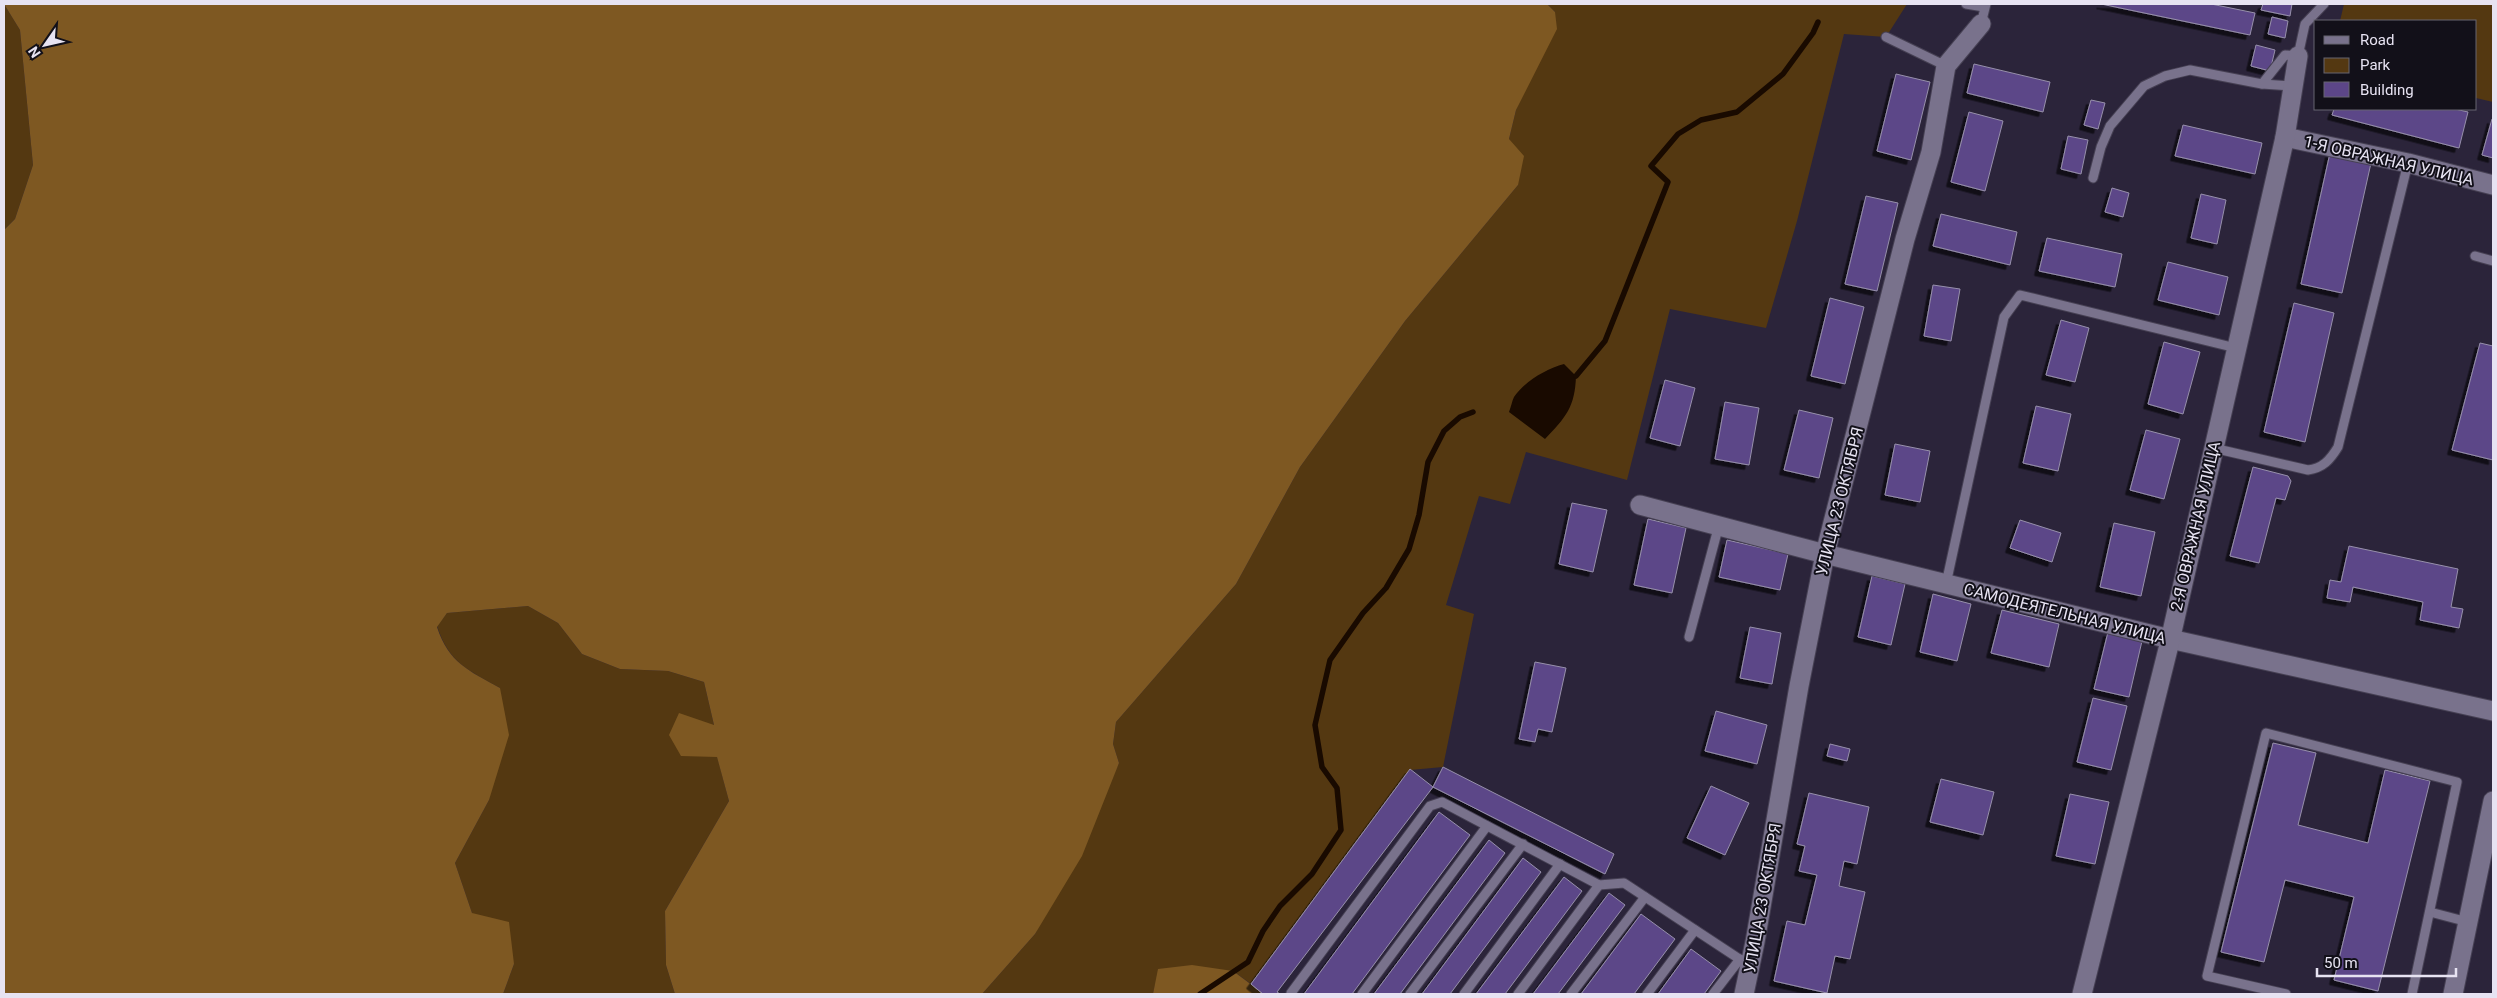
<svg xmlns="http://www.w3.org/2000/svg" width="2497" height="998" font-family="Roboto,sans-serif">
	<defs>
		<filter id="shadow"><feDropShadow dx="-4.5" dy="4.5" stdDeviation="0" flood-color="#0009"/></filter>
	</defs>
	<rect width="100%" height="100%" fill="#2b243a"/>
	<g fill="#543811">
		<polygon points="4,4 20,30 33,165 15,219 4,230"/>
		<polygon points="1547,4 1907,4 1886,37 1844,34 1797,221 1766,328 1670,309 1627,480 1526,452 1510,504 1479,496 1446,605 1474,614 1443,767 1410,770 1251,984 1233,971 1159,969 1153,994 982,994 1035,934 1119,763 1113,744 1116,722 1236,584 1300,467 1405,321 1518,185 1509,139 1516,110 1555,12"/>
		<polygon points="2344,4 2493,4 2493,102 2476,98 2476,21 2340,21"/>
		<path d="M 528,606 L 558,623 L 582,654 L 620,669 L 668,671 L 704,682 L 714,725 L 681,756 L 717,756 L 729,801 L 665,911 L 666,965 L 675,994 L 503,994 L 514,964 L 472,913 L 455,863 L 489,800 L 500,688 C 468,670 449,663 437,626 L 447,613 Z"/>
	</g>
	<g fill="#7e5822">
		<path d="M 4,4 L 1547,4 L 1555,12 L 1557,29 L 1516,110 L 1509,139 L 1524,156 L 1518,185 L 1405,321 L 1300,467 L 1236,584 L 1116,722 L 1113,744 L 1119,763 L 1082,856 L 1035,934 L 982,994 L 675,994 L 666,965 L 665,911 L 729,801 L 717,757 L 681,756 L 669,735 L 679,713 L 714,725 L 704,682 L 668,671 L 620,669 L 582,654 L 558,623 L 528,606 L 447,613 L 437,627 C 449,663 468,670 500,688 L 509,735 L 489,800 L 455,863 L 472,913 L 509,922 L 514,964 L 503,994 L 4,994 L 4,230 L 15,219 L 33,165 L 20,30 Z"/>
		<polygon points="1192,965 1233,971 1264,994 1153,994 1158,969"/>
	</g>
	<path fill="#190a00" d="M 1564,364 L 1576,376 C 1575,407 1566,417 1545,439 L 1509,412 C 1511,407 1512,401 1514,397 C 1525,381 1546,369 1564,364 Z"/>
	<g fill="none" stroke-linecap="round" stroke-linejoin="round">
		<g stroke="#190a00" stroke-width="5.5">
			<polyline points="1576,376 1605,341 1668,182 1651,166 1678,134 1701,120 1737,112 1783,74 1813,33 1818,22"/>
			<polyline points="1200,994 1248,962 1263,931 1280,906 1312,874 1341,830 1337,788 1322,767 1315,725 1330,660 1363,613 1386,588 1409,549 1419,515 1428,462 1444,431 1460,417 1473,412"/>
		</g>
	</g>
	<g fill="#5c4688" stroke="#9790ab" filter="url(#shadow)">
		<polygon points="2101,4 2211,4 2255,13 2250,35"/>
		<polygon points="2263,4 2292,4 2290,16 2261,10"/>
		<polygon points="2272,17 2288,21 2285,38 2268,34"/>
		<polygon points="2256,45 2275,50 2270,71 2251,66"/>
		<polygon points="1974,64 2050,82 2043,112 1967,93"/>
		<polygon points="1896,74 1930,82 1911,160 1877,151"/>
		<polygon points="2091,100 2105,103 2098,129 2084,125"/>
		<polygon points="2334,109 2455,109 2468,112 2459,148 2332,115"/>
		<polygon points="1969,112 2003,121 1985,191 1951,182"/>
		<polygon points="2492,119 2493,119 2493,158 2482,155"/>
		<polygon points="2183,125 2262,143 2255,174 2175,156"/>
		<polygon points="2068,136 2088,140 2081,174 2061,169"/>
		<polygon points="2330,153 2371,163 2342,293 2301,284"/>
		<polygon points="2112,188 2129,193 2123,217 2105,212"/>
		<polygon points="2201,194 2226,200 2217,244 2191,238"/>
		<polygon points="1866,196 1898,203 1877,291 1845,284"/>
		<polygon points="1941,214 2017,232 2010,265 1933,246"/>
		<polygon points="2047,238 2122,254 2115,287 2039,271"/>
		<polygon points="2168,262 2228,277 2219,315 2158,300"/>
		<polygon points="1933,285 1960,289 1951,341 1924,336"/>
		<polygon points="1830,298 1864,307 1845,384 1811,376"/>
		<polygon points="2294,303 2334,313 2305,442 2264,432"/>
		<polygon points="2061,320 2089,328 2075,382 2046,375"/>
		<polygon points="2164,342 2200,352 2183,414 2148,404"/>
		<polygon points="2480,343 2493,346 2493,460 2452,450"/>
		<polygon points="1665,380 1695,388 1680,446 1650,438"/>
		<polygon points="1725,402 1759,408 1749,465 1715,459"/>
		<polygon points="2036,406 2071,414 2058,471 2023,463"/>
		<polygon points="1799,410 1833,418 1819,478 1784,470"/>
		<polygon points="2146,430 2180,439 2164,499 2130,490"/>
		<polygon points="1895,444 1930,451 1920,502 1885,495"/>
		<polygon points="2253,467 2288,476 2291,481 2285,500 2276,498 2259,563 2230,556"/>
		<polygon points="1572,503 1607,510 1593,572 1559,564"/>
		<polygon points="1648,519 1686,528 1672,593 1634,585"/>
		<polygon points="2020,520 2061,533 2052,562 2010,548"/>
		<polygon points="2114,523 2155,532 2141,596 2100,587"/>
		<polygon points="1727,540 1788,554 1780,590 1719,577"/>
		<polygon points="2349,546 2458,569 2451,607 2463,609 2459,628 2420,620 2423,602 2353,587 2350,602 2327,598 2330,580 2341,582"/>
		<polygon points="1872,576 1905,584 1891,645 1858,637"/>
		<polygon points="1933,594 1971,604 1957,661 1920,652"/>
		<polygon points="2002,610 2059,624 2049,667 1991,653"/>
		<polygon points="1750,627 1781,633 1772,684 1740,678"/>
		<polygon points="2108,632 2142,641 2129,697 2094,689"/>
		<polygon points="1535,662 1566,668 1552,732 1538,729 1535,742 1519,739"/>
		<polygon points="2093,698 2127,706 2111,770 2077,762"/>
		<polygon points="1716,711 1767,725 1757,764 1705,751"/>
		<polygon points="2273,743 2316,753 2298,825 2368,843 2385,770 2430,781 2378,991 2334,980 2354,897 2285,880 2264,962 2221,952"/>
		<polygon points="1830,744 1850,749 1847,761 1827,756"/>
		<polygon points="1443,767 1614,854 1605,874 1433,787"/>
		<polygon points="1410,769 1433,787 1277,992 1280,994 1263,994 1251,984"/>
		<polygon points="1941,779 1994,792 1983,835 1930,822"/>
		<polygon points="1711,786 1749,803 1725,855 1687,838"/>
		<polygon points="1809,793 1869,807 1857,864 1844,861 1839,886 1865,892 1850,959 1835,956 1827,993 1774,981 1787,921 1805,925 1817,875 1799,871 1805,846 1797,844"/>
		<polygon points="2070,794 2109,802 2095,864 2056,856"/>
		<polygon points="1439,812 1470,835 1352,994 1304,994"/>
		<polygon points="1489,840 1505,853 1400,994 1374,994"/>
		<polygon points="1523,858 1541,872 1450,994 1422,994"/>
		<polygon points="1564,877 1582,891 1505,994 1476,994"/>
		<polygon points="1609,893 1625,905 1558,994 1533,994"/>
		<polygon points="1641,914 1675,939 1634,994 1581,994"/>
		<polygon points="1691,949 1721,971 1704,994 1658,994"/>
	</g>
	<g fill="none" stroke-linecap="round" stroke-linejoin="round">
		<defs>
			<g id="service">
				<polyline points="1966,4 1984,7"/>
				<polyline points="1981,24 1986,4"/>
				<polyline points="1886,37 1946,66"/>
				<polyline points="2262,84 2285,55 2298,56 2305,24 2324,4"/>
				<polyline points="2093,178 2101,147 2110,126 2144,86 2165,76 2190,70 2262,84 2293,86"/>
				<polyline points="2475,256 2493,261"/>
				<path d="M 2213,448 L 2308,470 C 2323,468 2330,460 2338,447 L 2408,163"/>
				<polyline points="1946,584 2004,317 2020,295 2236,348"/>
				<polyline points="1689,637 1719,525"/>
				<polyline points="2430,912 2468,922"/>
				<polyline points="1291,993 1430,806 1442,802 1599,885 1624,883 1750,966"/>
				<polyline points="1362,994 1487,826"/>
				<polyline points="1410,994 1523,844"/>
				<polyline points="1464,994 1560,864"/>
				<polyline points="1518,994 1599,885"/>
				<polyline points="1571,994 1645,897"/>
				<polyline points="1647,994 1695,930"/>
				<polyline points="1713,994 1740,959"/>
				<polyline points="2286,994 2207,976 2266,733 2457,782 2412,994"/>
			</g>
			<g id="minor">
				<polyline points="2285,137 2408,163 2493,185"/>
				<polyline points="1640,505 1825,554 2170,639 2493,711"/>
				<polyline points="1744,994 1755,942 1799,686 1825,554 1905,239 1931,152 1946,66 1981,24"/>
				<polyline points="2082,994 2169,645 2285,137 2298,56"/>
				<polyline points="2453,994 2493,801"/>
			</g>
		</defs>
		<use href="#service" stroke="#464053" stroke-width="11"/>
		<use href="#minor" stroke="#464053" stroke-width="21"/>
		<use href="#service" stroke="#79728c" stroke-width="9"/>
		<use href="#minor" stroke="#79728c" stroke-width="19"/>
	</g>
	<g text-anchor="middle" stroke-width="4" stroke-linejoin="round" paint-order="stroke">
		<g font-size="16" fill="#e7e3f2" stroke="#121019">
			<text transform="translate(2389 160) rotate(13)" y="6">1-Я ОВРАЖНАЯ УЛИЦА</text>
			<text transform="translate(1839 501) rotate(-76)" y="6">УЛИЦА 23 ОКТЯБРЯ</text>
			<text transform="translate(2195 526) rotate(-77)" y="6">2-Я ОВРАЖНАЯ УЛИЦА</text>
			<text transform="translate(2065 613) rotate(14)" y="6">САМОДЕЯТЕЛЬНАЯ УЛИЦА</text>
			<text transform="translate(1762 898) rotate(-80)" y="6">УЛИЦА 23 ОКТЯБРЯ</text>
		</g>
	</g>
	<rect width="2497" height="998" fill="none" stroke="#e7e3f2" stroke-width="10"/>
	<rect x="2314" y="20" width="162" height="90" fill="#121019" stroke="#676470"/>
	<rect x="2324" y="36" width="25" height="8" fill="#79728c" stroke="#676470"/>
	<text x="2360" y="45" font-size="15" fill="#e7e3f2">Road</text>
	<rect x="2324" y="58" width="25" height="15" fill="#543811" stroke="#676470"/>
	<text x="2360" y="70" font-size="15" fill="#e7e3f2">Park</text>
	<rect x="2324" y="82" width="25" height="15" fill="#5c4688" stroke="#676470"/>
	<text x="2360" y="95" font-size="15" fill="#e7e3f2">Building</text>
	<g transform="translate(45 45) rotate(236)" stroke="#121019" stroke-width="4" paint-order="stroke">
	<path d="M0-4L9 19L0 12L-9 19Z" fill="#e7e3f2"/>
	<text y="-8" font-size="14" font-weight="bold" text-anchor="middle" fill="#e7e3f2">N</text>
	</g>
	<path d="M2317 968v8h139v-8" fill="none" stroke="#e7e3f2" stroke-width="2.5"/>
	<text x="2324" y="968" font-size="15" fill="#e7e3f2" stroke="#121019" stroke-width="4" paint-order="stroke">50 m</text>
</svg>
